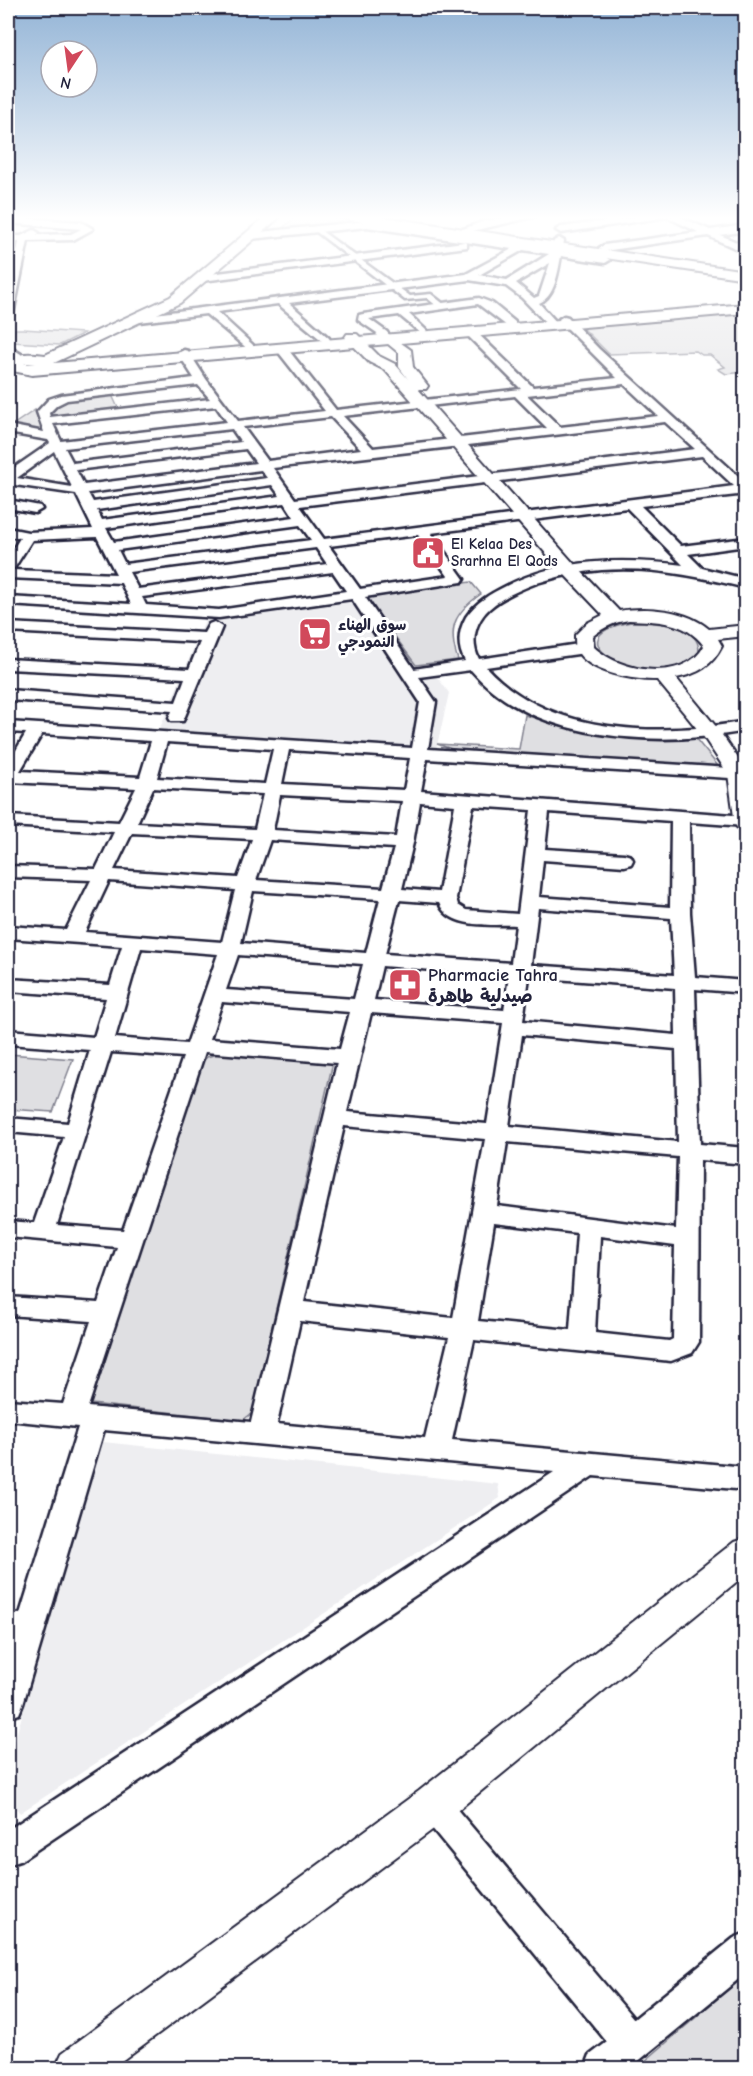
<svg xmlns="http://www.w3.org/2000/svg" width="753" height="2076" font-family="'Comic Neue','Playpen Sans Arabic',sans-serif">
	<rect width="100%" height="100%" fill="#fff"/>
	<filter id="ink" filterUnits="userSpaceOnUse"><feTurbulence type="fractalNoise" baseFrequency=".0167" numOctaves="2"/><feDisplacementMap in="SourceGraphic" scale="12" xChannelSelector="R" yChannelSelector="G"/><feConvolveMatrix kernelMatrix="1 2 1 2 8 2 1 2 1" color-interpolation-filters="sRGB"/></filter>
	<g filter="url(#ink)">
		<g fill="#eeeef1">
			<polygon points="372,588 449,693 434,759 155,740 209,611"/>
			<polygon points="103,1442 498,1484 500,1498 20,1813 8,1798 8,1763"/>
		</g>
		<g fill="#dfdfe2" stroke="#80808e" stroke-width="1.5">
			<polygon points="297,216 322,216 356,221 280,230"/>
			<polygon points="745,312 745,372 726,374 718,369 725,367 710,355 702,355 696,351 609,354 582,327"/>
			<polygon points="15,329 23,329 84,333 60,345 13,342"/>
			<polygon points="112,395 119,410 64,416 51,414 63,401"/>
			<polygon points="35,410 42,429 40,430 8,425 8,423 14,424"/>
			<path d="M 471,582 L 481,594 C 454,613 447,628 458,660 L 416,665 L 365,596 Z"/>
			<path d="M 631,622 C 652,622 700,623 699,652 C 662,699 539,639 631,622 Z"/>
			<path d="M 525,715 C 585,735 633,740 696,739 L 718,766 L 460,752 L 437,744 L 519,749 Z"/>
			<polygon points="220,1053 333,1062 252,1413 243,1420 91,1404 198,1066 207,1057"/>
			<polygon points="8,1054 73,1059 53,1112 8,1109"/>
			<polygon points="745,1975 745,2068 637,2068"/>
		</g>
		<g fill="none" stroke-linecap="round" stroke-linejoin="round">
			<defs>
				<polygon id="pedestrian" points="316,227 410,296 431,294 445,305 438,307 427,298 405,300 314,230"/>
				<g id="minor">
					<polygon points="516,216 537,216 468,232 463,229 484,221"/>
					<polygon points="644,216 678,216 710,230 746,225 746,231 720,235 746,246 746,253 708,236 604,251 599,248 604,245 698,232 667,217 561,233 556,230 561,227"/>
					<polygon points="8,217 81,222 93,229 73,240 28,241 13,315 8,318 8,293 19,242 8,242 8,236 21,236 34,230 39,233 37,235 71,234 81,229 8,223"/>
					<path d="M 367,221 L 553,249 L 554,241 L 559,238 L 564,241 L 562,251 L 605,257 L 610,260 L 605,263 L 561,256 C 558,272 555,297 539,303 L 558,324 L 553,327 L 549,326 L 522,298 L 506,286 L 469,280 L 289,303 L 329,338 L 330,340 L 325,343 L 278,304 L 217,312 L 253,345 L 253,349 L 249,350 L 206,314 L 139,322 L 134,319 L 139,316 L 466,274 L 512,249 L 367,227 L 250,239 L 245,236 L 250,233 ZM 523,250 L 549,254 L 507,280 L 479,275 ZM 550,263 L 539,296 L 534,298 L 516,283 Z"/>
					<polygon points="464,242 467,243 467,247 202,281 197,278 202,275"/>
					<polygon points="479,298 492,303 515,322 515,326 507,326 478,304 409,314 427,331 422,334 399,315 369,319 387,332 388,334 383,337 358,320 359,315 363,314"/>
					<path d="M 564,316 L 568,317 L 599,349 L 746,483 L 746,494 L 641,506 L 681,546 L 746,538 L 746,546 L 688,554 L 702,568 L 746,579 L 746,588 C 674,570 609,559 537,583 C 521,589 502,597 489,609 C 475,622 470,642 479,659 L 585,643 L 590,645 L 593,648 L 590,651 L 585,653 L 486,667 C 549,736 661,737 746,721 L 746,731 C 658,747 533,743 471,670 L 419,677 L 436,702 L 428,749 L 746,769 L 746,779 L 427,759 L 421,791 L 746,816 L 745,826 L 689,822 L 690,913 L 695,977 L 746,981 L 746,993 L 695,989 L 700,1144 L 746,1148 L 746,1164 L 700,1160 L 699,1342 L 692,1353 L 671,1361 L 474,1340 L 452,1440 L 746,1467 L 746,1490 L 593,1476 L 20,1861 L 8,1865 L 8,1830 L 554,1472 L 104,1430 L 23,1704 L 19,1714 L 8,1718 L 8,1656 L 12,1640 L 8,1639 L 8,1613 L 20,1614 L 78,1427 L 8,1420 L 8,1400 L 63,1404 L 91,1321 L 8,1315 L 8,1297 L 98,1303 L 117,1247 L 8,1237 L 8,1221 L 34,1223 L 64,1137 L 8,1132 L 8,1118 L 68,1123 L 90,1050 L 8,1044 L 8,1030 L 94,1037 L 106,998 L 8,991 L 8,979 L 110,985 L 122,946 L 8,938 L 8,926 L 66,930 L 91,880 L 8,877 L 8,866 L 96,869 L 114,832 L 8,826 L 8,816 L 119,822 L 136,788 L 8,782 L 8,764 L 26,733 L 8,732 L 8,722 L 412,748 L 420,702 L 352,599 L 219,618 L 8,605 L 8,597 L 131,604 L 121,583 L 8,578 L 8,557 L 20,538 L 8,536 L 8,528 L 28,532 L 93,529 L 76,494 L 8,484 L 8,472 L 50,443 L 48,440 L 8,433 L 8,425 L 44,432 L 37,412 L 49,399 L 61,395 L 194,378 L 178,353 L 184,350 L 188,351 L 206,379 L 238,421 L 325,411 L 276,349 L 282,346 L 286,347 L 336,410 L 521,389 L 465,333 L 464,331 L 469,328 L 473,329 L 533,387 L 617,378 L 560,321 L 559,319 ZM 624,384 L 658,416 L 560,427 L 527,395 ZM 198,385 L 210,399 L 50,417 L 49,413 L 57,405 L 67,400 ZM 515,396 L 547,428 L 373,448 L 343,416 ZM 216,406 L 227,422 L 61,441 L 53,424 ZM 331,417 L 361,449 L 268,461 L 243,427 ZM 665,422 L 695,449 L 295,499 L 273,468 ZM 232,429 L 241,442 L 73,463 L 65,448 ZM 246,449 L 256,463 L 84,485 L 76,470 ZM 54,451 L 72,487 L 17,478 ZM 702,456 L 734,486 L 324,539 L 300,506 ZM 261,470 L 267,478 L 93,502 L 88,493 ZM 272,485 L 280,496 L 102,520 L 97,510 ZM 285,503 L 294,517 L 114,542 L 106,528 ZM 627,508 L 683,565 C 623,558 560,558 506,586 C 490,594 476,602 466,617 C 458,631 457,647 465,661 L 414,669 L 365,597 L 462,582 L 464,579 L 431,533 ZM 300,525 L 311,540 L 125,564 L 118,550 ZM 418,535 L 448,576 L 360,589 L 329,546 ZM 97,537 L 116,574 L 13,570 L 32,540 ZM 316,548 L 327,564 L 138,589 L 129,572 ZM 333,572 L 346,591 L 219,610 L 146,605 L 142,597 ZM 42,734 L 151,741 L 140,777 L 20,771 ZM 167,742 L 273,749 L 265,784 L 157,778 ZM 289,750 L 410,758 L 404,790 L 282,784 ZM 153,788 L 263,794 L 255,829 L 137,823 ZM 280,795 L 402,801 L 396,837 L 273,830 ZM 420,802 L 455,805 L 439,892 L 402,889 L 413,843 ZM 473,806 L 531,810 L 518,914 L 466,910 L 458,905 L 456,898 ZM 549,812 L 671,821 L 670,907 L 539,897 L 543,860 L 624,866 L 631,864 L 633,860 L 631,856 L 624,854 L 545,849 ZM 132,833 L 252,839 L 238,878 L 114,870 ZM 270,840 L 394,848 L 383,888 L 256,880 ZM 109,881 L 235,890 L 222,942 L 85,932 ZM 253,891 L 380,899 L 366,953 L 241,943 ZM 399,900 L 439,903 C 450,930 492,924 516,925 L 511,963 L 385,954 ZM 538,908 L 671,918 L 674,975 L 531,965 ZM 141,948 L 218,954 L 187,1044 L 115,1038 ZM 238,955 L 363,964 L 354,999 L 226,990 ZM 382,966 L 509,976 L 504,1010 L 374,1000 ZM 529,977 L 675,988 L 676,1035 L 523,1021 ZM 222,1002 L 350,1012 L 340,1049 L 210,1039 ZM 371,1013 L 503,1023 L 487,1124 L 347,1112 ZM 522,1035 L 676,1049 L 678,1142 L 509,1126 ZM 111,1052 L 183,1057 L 123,1230 L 57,1225 ZM 205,1052 L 337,1063 L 251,1422 L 88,1407 ZM 344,1126 L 485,1139 L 453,1318 L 304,1302 ZM 507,1142 L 678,1157 L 676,1229 L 497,1206 ZM 494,1223 L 577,1233 L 570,1330 L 478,1321 ZM 600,1236 L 675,1246 L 673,1339 L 669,1341 L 595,1333 ZM 300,1321 L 449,1337 L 425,1438 L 277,1424 Z"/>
					<polygon points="8,346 21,354 21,358 13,358 8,354"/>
					<polygon points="8,500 40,506 42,509 35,513 8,508"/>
					<polygon points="214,622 222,627 183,721 171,721 169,718 172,711 8,700 8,690 176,702 185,678 8,669 8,659 189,669 200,642 8,632 8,623 204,633 209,624"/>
					<polygon points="433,1789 444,1794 634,2019 734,1938 746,1933 746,1973 630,2068 585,2068 590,2055 607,2042 422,1816 417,1805 422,1794"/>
				</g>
				<g id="tertiary">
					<path d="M 383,330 L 411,350 L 413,367 L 428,386 L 426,389 L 418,389 L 576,566 L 619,611 C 648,606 687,610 709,629 L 746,625 L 746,636 L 718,639 L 722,646 C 712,666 698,674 676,678 L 718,729 L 746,770 L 746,830 L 738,829 L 735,824 L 728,774 L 703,736 L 657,680 C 634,680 587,673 576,649 C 575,645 575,639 575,635 L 587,623 L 603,615 L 564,574 L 385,370 L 369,362 L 345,337 L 347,334 L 357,334 L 379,356 L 395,364 L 408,379 L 399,367 L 399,353 L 376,334 ZM 629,620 C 657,621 686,621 704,646 C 684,683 620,672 594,647 L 593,636 C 604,627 615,622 629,620 Z"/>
					<polygon points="746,1538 746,1574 447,1819 112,2068 55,2068 62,2053 419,1791 734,1542"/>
				</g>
				<g id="secondary">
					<path d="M 266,216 L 281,216 L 180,303 L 54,363 L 746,304 L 746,313 L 32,375 L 8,370 C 8,351 30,353 45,355 L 170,297 ZM 28,363 L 36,363 L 24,364 Z"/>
					<polygon points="345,216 377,216 746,271 746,279 351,220"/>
				</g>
			</defs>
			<use href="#pedestrian" stroke="#22223b" stroke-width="5"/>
			<use href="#minor" stroke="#22223b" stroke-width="5"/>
			<use href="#tertiary" stroke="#22223b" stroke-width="4"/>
			<use href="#secondary" stroke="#22223b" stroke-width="4"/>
			<use href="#pedestrian" fill="#fff" fill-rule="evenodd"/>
			<use href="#minor" fill="#fff" fill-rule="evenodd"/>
			<use href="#tertiary" fill="#fff" fill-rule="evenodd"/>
			<use href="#secondary" fill="#fff" fill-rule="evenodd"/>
		</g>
	</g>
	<linearGradient id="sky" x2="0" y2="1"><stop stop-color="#93b4d6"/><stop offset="0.43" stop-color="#fff"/><stop offset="1" stop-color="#fff" stop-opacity="0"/></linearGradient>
	<rect width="753" height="507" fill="url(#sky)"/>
	<defs>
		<symbol id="civic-square" viewBox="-11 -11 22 22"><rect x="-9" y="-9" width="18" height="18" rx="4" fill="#d1495b" stroke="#fff"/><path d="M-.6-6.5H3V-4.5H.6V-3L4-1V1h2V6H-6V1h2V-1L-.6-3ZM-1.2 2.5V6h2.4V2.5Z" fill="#fff"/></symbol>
		<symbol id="supermarket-square" viewBox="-11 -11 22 22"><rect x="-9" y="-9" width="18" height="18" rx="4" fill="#d1495b" stroke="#fff"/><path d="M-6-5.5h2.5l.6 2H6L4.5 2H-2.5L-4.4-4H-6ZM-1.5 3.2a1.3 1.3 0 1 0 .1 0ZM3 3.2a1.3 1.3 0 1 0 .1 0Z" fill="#fff"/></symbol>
		<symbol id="pharmacy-square" viewBox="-11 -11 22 22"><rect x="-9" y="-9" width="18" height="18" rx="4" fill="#d1495b" stroke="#fff"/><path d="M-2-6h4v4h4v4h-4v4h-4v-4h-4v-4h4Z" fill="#fff"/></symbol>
	</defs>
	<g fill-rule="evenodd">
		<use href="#civic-square" x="409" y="534" width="38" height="38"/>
		<use href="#supermarket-square" x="296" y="615" width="38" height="38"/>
		<use href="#pharmacy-square" x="386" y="966" width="38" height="38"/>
	</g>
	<g text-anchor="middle" stroke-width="6" stroke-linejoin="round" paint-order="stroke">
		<g font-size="15" font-weight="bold" fill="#22223b" stroke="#fff" text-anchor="start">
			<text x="451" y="549">El Kelaa Des<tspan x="451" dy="17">Srarhna El Qods</tspan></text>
			<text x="338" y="630">سوق الهناء<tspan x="338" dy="17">النمودجي</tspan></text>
		</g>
		<g font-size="18" font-weight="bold" fill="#22223b" stroke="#fff" text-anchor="start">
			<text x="428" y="981">Pharmacie Tahra<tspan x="428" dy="21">صيدلية طاهرة</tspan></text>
		</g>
	</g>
	<rect width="753" height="2076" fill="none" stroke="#fff" stroke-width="30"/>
	<rect x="15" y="15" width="723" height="2046" fill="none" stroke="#22223b" stroke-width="2" filter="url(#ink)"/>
	<g transform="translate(69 69) rotate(193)"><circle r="28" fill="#ffffff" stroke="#a7a7b1" stroke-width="1.5"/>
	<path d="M0-4.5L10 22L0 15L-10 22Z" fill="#d1495b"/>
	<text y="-9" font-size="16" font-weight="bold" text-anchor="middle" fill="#22223b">N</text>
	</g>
</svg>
